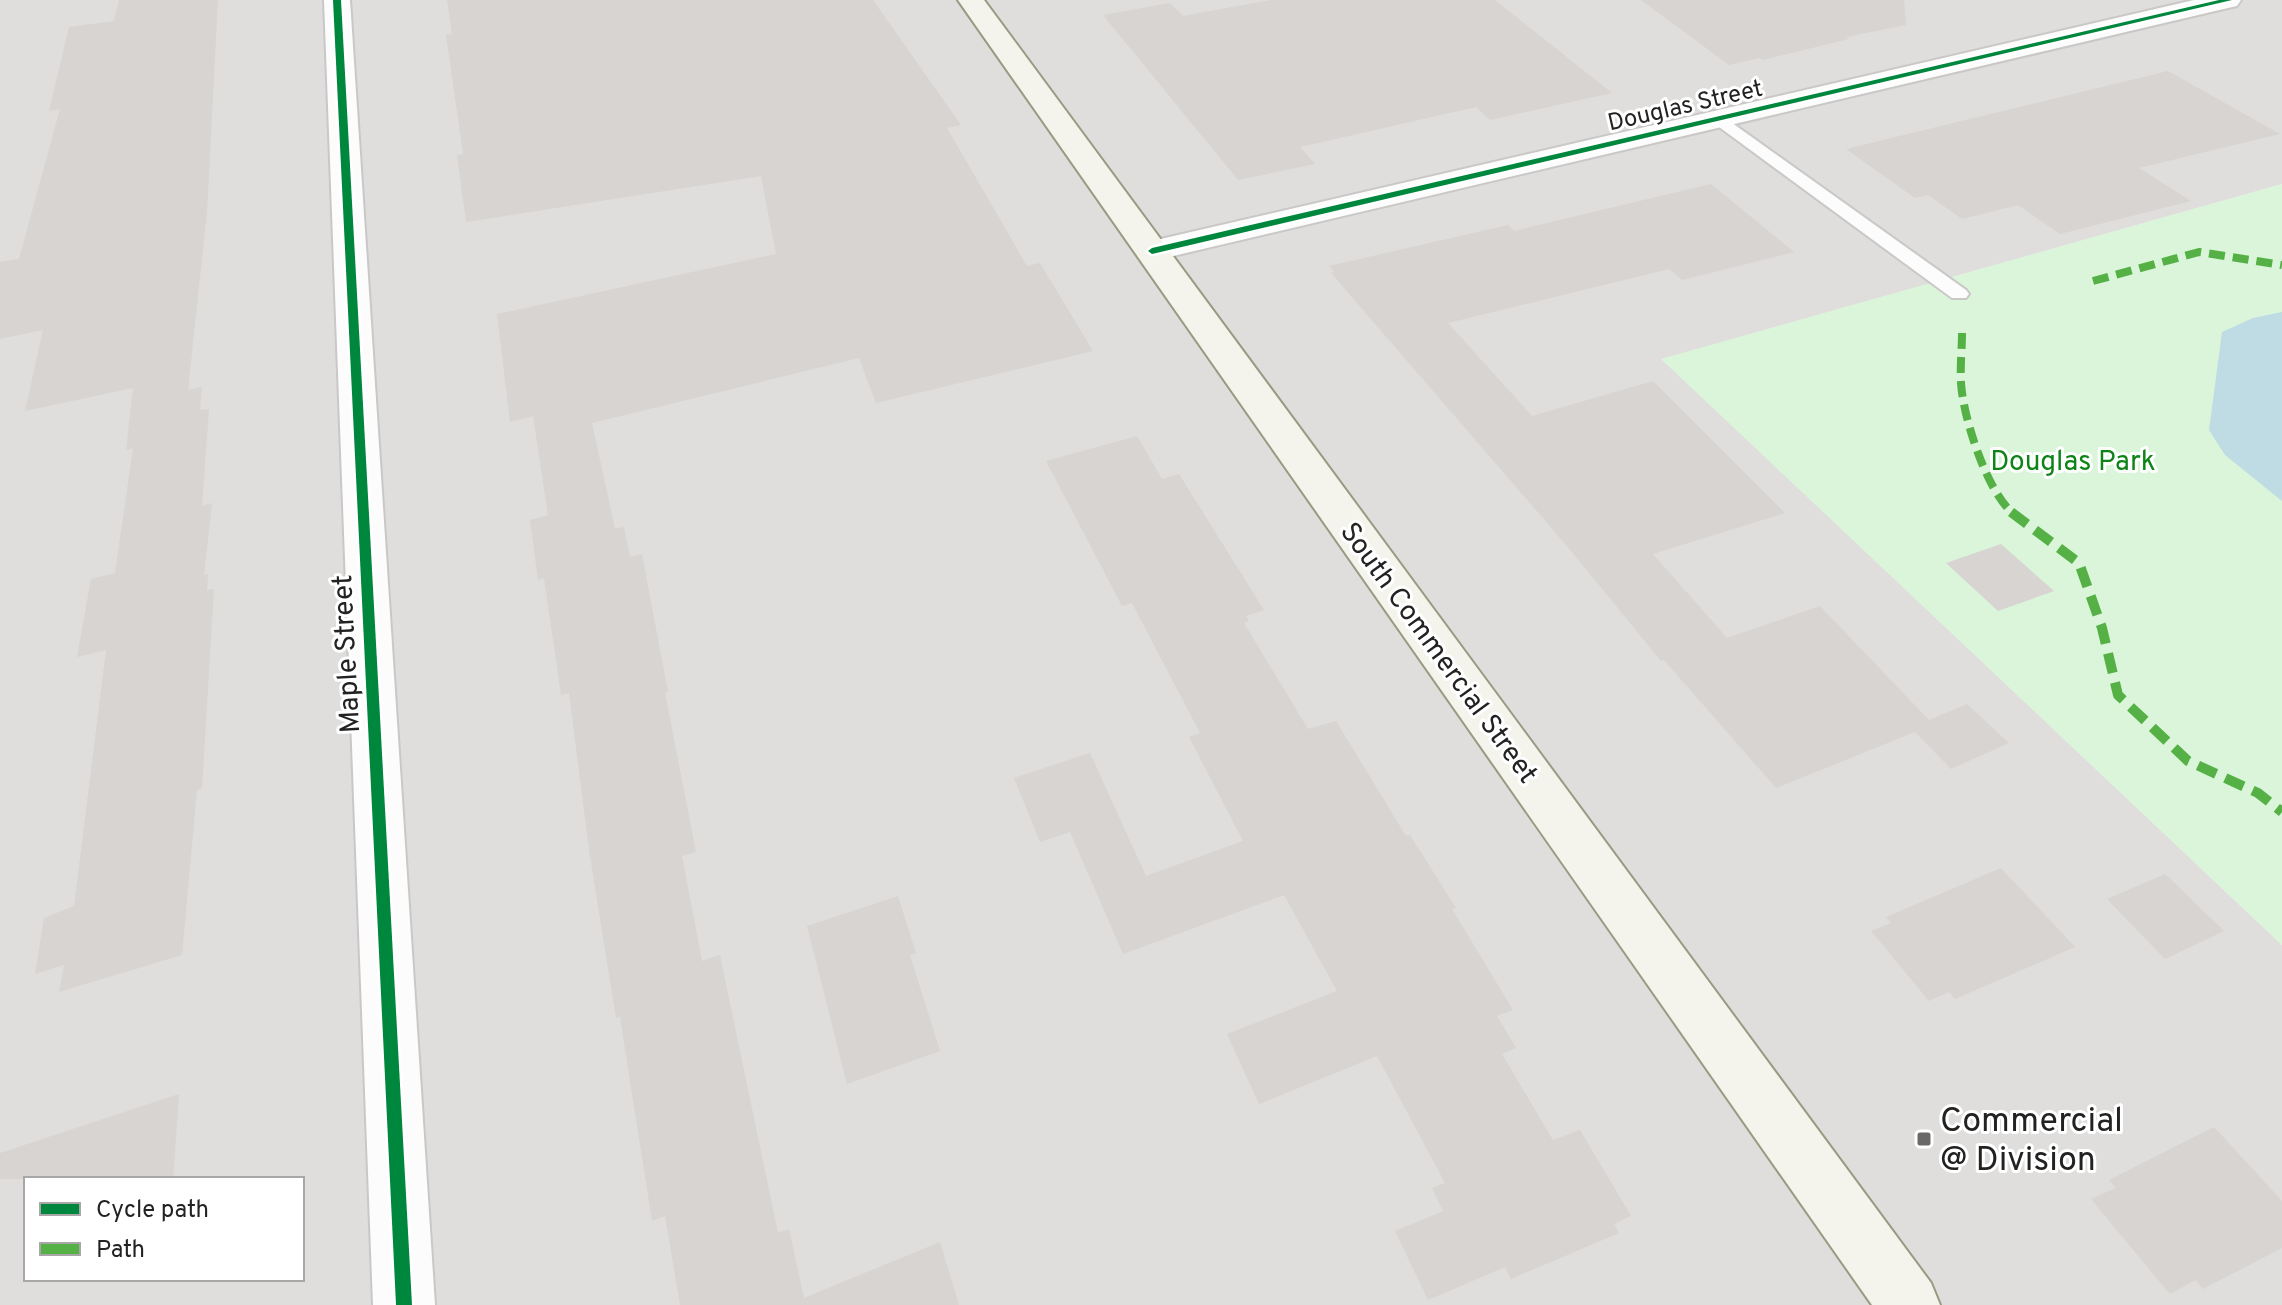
<svg xmlns="http://www.w3.org/2000/svg" width="2282" height="1305" font-family="Overpass,sans-serif">
	<rect width="100%" height="100%" fill="#f0eeeb"/>
	<path fill="#dfdedc" fill-rule="evenodd" d="M 0,0 L 2282,0 L 2282,184 L 1662,359 L 2282,945 L 2282,1305 L 0,1305 ZM 26,1179 L 302,1179 L 302,1279 L 26,1279 Z"/>
	<polygon fill="#daf5da" points="2282,184 2282,945 1661,359"/>
	<polygon fill="#bfdbe3" points="2282,312 2282,501 2225,455 2209,430 2222,332 2253,318"/>
	<g fill="#d7d4d2">
		<polygon points="119,0 218,0 207,212 188,390 202,387 200,410 209,409 202,506 212,503 204,575 208,574 207,590 214,589 202,788 197,790 182,955 59,992 64,965 35,974 44,918 74,906 106,650 77,657 91,579 115,573 133,448 126,450 133,388 25,411 43,330 0,339 0,262 19,259 60,109 49,111 69,27 114,21"/>
		<polygon points="447,0 873,0 961,125 947,128 1027,266 1040,263 1093,351 876,403 859,358 592,423 615,529 624,527 630,557 642,554 668,692 665,693 696,852 682,856 702,961 720,955 778,1233 789,1229 804,1298 940,1242 959,1305 680,1305 665,1216 652,1221 620,1017 616,1018 589,850 569,693 561,695 544,578 538,580 530,520 548,515 533,416 510,422 497,314 776,254 761,176 466,222 457,155 463,154 446,35 452,34"/>
		<polygon points="1271,0 1495,0 1612,93 1490,120 1476,107 1300,147 1315,164 1238,180 1103,15 1170,3 1183,16"/>
		<polygon points="1641,0 1904,0 1906,25 1846,37 1849,39 1763,60 1759,58 1729,65"/>
		<polygon points="2168,71 2280,134 2139,168 2191,201 2060,234 2018,205 1962,219 1928,195 1915,198 1846,149"/>
		<polygon points="1711,184 1794,252 1682,280 1669,269 1448,323 1532,416 1653,381 1785,513 1653,554 1727,638 1820,606 1929,720 1967,704 2009,743 1951,769 1915,732 1776,788 1664,660 1661,661 1567,546 1331,273 1335,272 1329,266 1508,225 1514,231"/>
		<polygon points="1137,436 1162,479 1179,474 1264,610 1246,616 1249,621 1244,623 1308,729 1336,721 1406,836 1410,835 1456,908 1452,909 1513,1010 1497,1016 1516,1048 1502,1054 1553,1140 1580,1130 1631,1216 1614,1224 1619,1233 1511,1279 1505,1267 1428,1300 1395,1231 1443,1211 1432,1188 1445,1183 1377,1056 1259,1104 1227,1034 1337,991 1284,895 1123,954 1070,832 1040,842 1014,778 1090,753 1146,876 1243,841 1189,737 1200,733 1132,603 1122,606 1046,461"/>
		<polygon points="2001,544 2054,591 1998,611 1946,563"/>
		<polygon points="2001,868 2075,947 1955,999 1949,992 1929,1001 1871,931 1891,923 1886,917"/>
		<polygon points="2165,874 2224,931 2165,959 2107,899"/>
		<polygon points="898,896 916,953 910,955 940,1051 847,1084 807,926"/>
		<polygon points="179,1094 173,1179 0,1179 0,1153"/>
		<polygon points="2214,1127 2282,1201 2282,1248 2203,1289 2196,1280 2170,1294 2091,1199 2116,1188 2109,1180"/>
	</g>
	<g fill="none" stroke-linecap="round" stroke-linejoin="round">
		<defs>
			<polygon id="service" points="1721,115 1966,290 1969,294 1966,298 1952,298 1715,124 1712,120 1715,116"/>
			<g id="minor">
				<polygon points="324,0 350,0 435,1305 373,1305"/>
				<polygon points="2194,0 2241,0 2237,6 2228,8 1152,261 1140,258 1136,251 1140,244 1152,241"/>
			</g>
			<polygon id="secondary" points="958,0 984,0 1931,1283 1940,1305 1872,1305"/>
		</defs>
		<use href="#service" stroke="#c9c8c7" stroke-width="4"/>
		<use href="#minor" stroke="#c9c8c7" stroke-width="4"/>
		<use href="#secondary" stroke="#999a82" stroke-width="4"/>
		<use href="#service" fill="#fdfcfc" fill-rule="evenodd"/>
		<use href="#minor" fill="#fdfcfc" fill-rule="evenodd"/>
		<use href="#secondary" fill="#f4f4ed" fill-rule="evenodd"/>
		<g stroke="#55b145" stroke-width="8" stroke-dasharray="16 8" stroke-linecap="butt">
			<polyline points="2093,281 2199,252 2282,265"/>
			<path d="M 1962,333 C 1962,349 1960,367 1961,383 C 1963,417 1987,493 2014,514"/>
		</g>
		<polyline stroke="#55b145" stroke-width="10" stroke-dasharray="20 10" stroke-linecap="butt" points="2011,512 2079,563 2102,628 2118,695 2188,761 2258,793 2282,812"/>
		<defs>
			<g id="cycleway">
				<polygon points="333,0 341,0 412,1305 396,1305"/>
				<polygon points="2219,0 2232,0 1152,254 1148,251 1152,248"/>
			</g>
		</defs>
		<use href="#cycleway" stroke="#fff" stroke-width="5"/>
		<use href="#cycleway" fill="#00873e" fill-rule="evenodd"/>
	</g>
	<rect fill="#6a6968" stroke="#fff" stroke-width="3" x="1916" y="1131" width="16" height="16" rx="4"/>
	<g text-anchor="middle" stroke-width="6" stroke-linejoin="round" paint-order="stroke">
		<g font-size="24" fill="#222" stroke="#fff">
			<text transform="translate(1685 105) rotate(-13)" y="8">Douglas Street</text>
		</g>
		<g font-size="28" fill="#0c8416" stroke="#fff">
			<text x="2073" y="470">Douglas Park</text>
		</g>
		<g font-size="28" fill="#222" stroke="#fff">
			<text transform="translate(1440 652) rotate(54)" y="10">South Commercial Street</text>
			<text transform="translate(345 654) rotate(-93)" y="10">Maple Street</text>
		</g>
		<g font-size="34" fill="#222" stroke="#fff" text-anchor="start">
			<text x="1940" y="1131">Commercial<tspan x="1940" dy="39">@ Division</tspan></text>
		</g>
	</g>
	<rect x="24" y="1177" width="280" height="104" fill="#ffffff" stroke="#a7a7a7" stroke-width="2"/>
	<rect x="40" y="1203" width="40" height="12" fill="#00873e" stroke="#a7a7a7" stroke-width="2"/>
	<text x="96" y="1217" font-size="24" fill="#222222">Cycle path</text>
	<rect x="40" y="1243" width="40" height="12" fill="#55b145" stroke="#a7a7a7" stroke-width="2"/>
	<text x="96" y="1257" font-size="24" fill="#222222">Path</text>
</svg>
